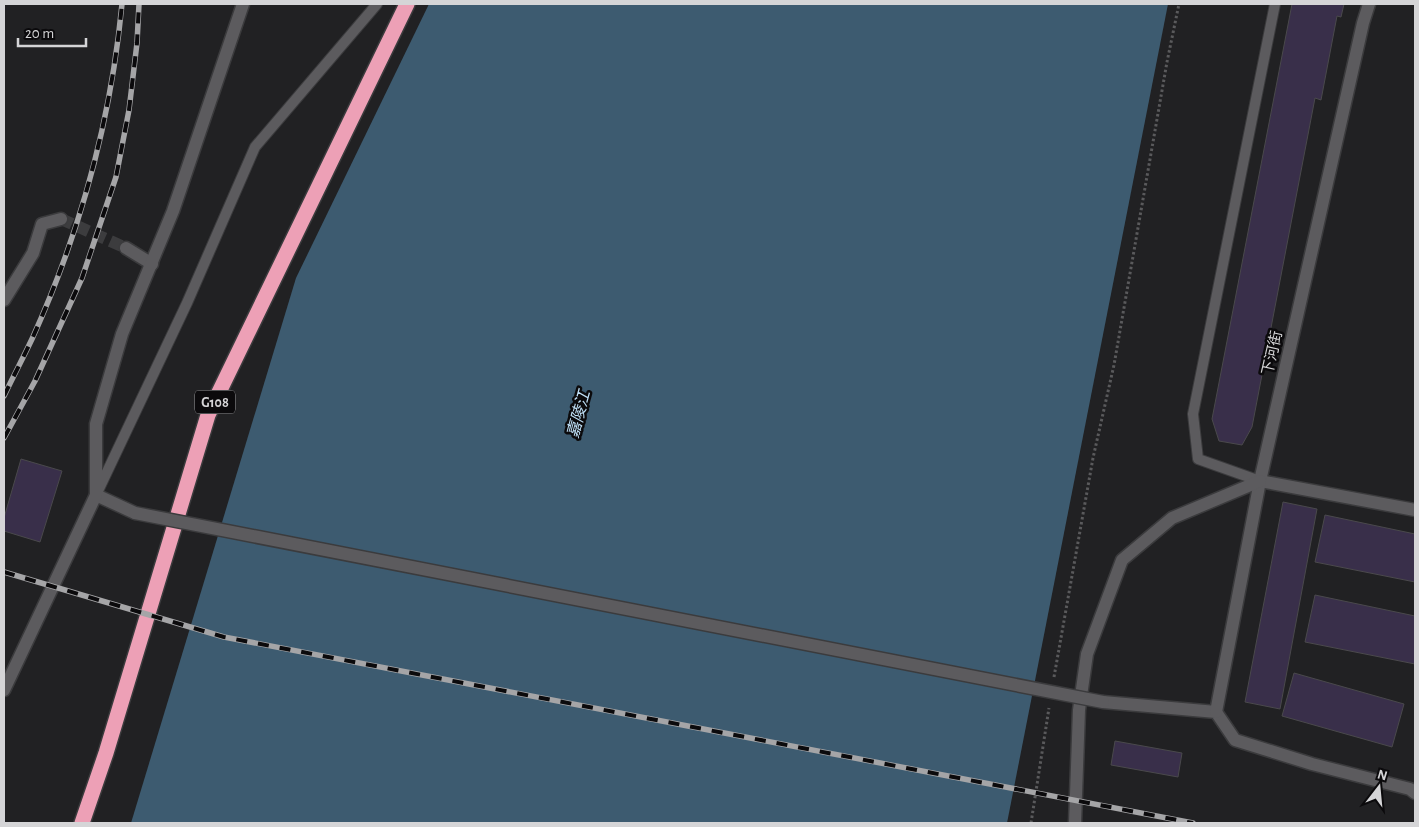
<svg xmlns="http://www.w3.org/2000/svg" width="1419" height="827" font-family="'Alegreya Sans','Noto Sans SC',sans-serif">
	<rect width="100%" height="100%" fill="#212123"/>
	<polygon fill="#3d5b70" points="429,4 1168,4 1007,823 131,823 296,278"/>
	<g fill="#392f4a" stroke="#4a494c">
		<polygon points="1292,4 1344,4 1341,17 1337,16 1321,100 1315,98 1252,427 1242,445 1219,441 1212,419"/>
		<polygon points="21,459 62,471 40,542 4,531 4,518"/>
		<polygon points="1283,502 1317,509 1280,709 1245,702"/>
		<polygon points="1325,515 1415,534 1415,582 1315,562"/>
		<polygon points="1315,595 1415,616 1415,664 1305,642"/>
		<polygon points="1294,673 1404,704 1392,747 1282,716"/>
		<polygon points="1115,741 1182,753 1178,777 1111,765"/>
	</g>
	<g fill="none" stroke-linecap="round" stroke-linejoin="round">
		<polyline stroke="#3c3c3e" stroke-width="12" stroke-dasharray="12 6" stroke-linecap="butt" points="61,219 126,248"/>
		<defs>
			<g id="lane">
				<polyline points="1260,481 1198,459 1193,414 1275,4"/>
				<polyline points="97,493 187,303 255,147 377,4"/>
			</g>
			<g id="street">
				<polyline points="126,248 152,264"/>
				<polyline points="4,300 33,253 42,224 61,219"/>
				<polyline points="1260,481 1415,510"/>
			</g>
			<g id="secondary">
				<polyline points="96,495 135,513"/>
				<polyline points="4,690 96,495 96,424 122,334 173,211 243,4"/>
				<polyline points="1103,702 1216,712 1235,740 1312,764 1410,789 1415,793"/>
				<polyline points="1216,712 1260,481 1363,23 1369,4"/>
				<polyline points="1075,823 1079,710 1087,654 1122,560 1172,518 1260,481"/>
			</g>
			<polyline id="highway" points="82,823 106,753 208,415 407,4"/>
		</defs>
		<use href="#lane" stroke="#3b3b3d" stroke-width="12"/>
		<use href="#street" stroke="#3b3b3d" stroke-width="15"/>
		<use href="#secondary" stroke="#3b3b3d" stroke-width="15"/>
		<use href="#highway" stroke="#3b3b3d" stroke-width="18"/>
		<g stroke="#5a5a5c" stroke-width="3" stroke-dasharray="2.5 2.5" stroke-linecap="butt">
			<polyline points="1054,677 1093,458 1114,365 1167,62 1179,4"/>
			<polyline points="1031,823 1049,708"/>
		</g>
		<use href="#lane" stroke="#5c5b5e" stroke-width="10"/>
		<use href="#street" stroke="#5c5b5e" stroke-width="12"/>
		<use href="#secondary" stroke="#5c5b5e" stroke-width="12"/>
		<use href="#highway" stroke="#eda0b6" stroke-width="15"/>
		<defs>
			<g id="rail">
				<path d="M 4,396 C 13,377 23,358 32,339 C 80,233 111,119 122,4"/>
				<polyline points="4,438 35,381 82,278 116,177 129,110 137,43 139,4"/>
				<polyline points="4,572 224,637 1193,823"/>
			</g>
		</defs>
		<use href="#rail" stroke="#a5a5a7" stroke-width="5.5"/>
		<use href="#rail" stroke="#0b0a0c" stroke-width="4" stroke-dasharray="11" stroke-linecap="butt"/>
		<defs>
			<polyline id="secondary-bridge" points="135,513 1103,702"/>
		</defs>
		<use href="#secondary-bridge" stroke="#3b3b3d" stroke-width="15" stroke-linecap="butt"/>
		<use href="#secondary-bridge" stroke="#5c5b5e" stroke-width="12"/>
	</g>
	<g text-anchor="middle" stroke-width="5" stroke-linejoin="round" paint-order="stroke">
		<rect fill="#0b0a0c" stroke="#98989a" stroke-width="1" x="195" y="390.5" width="40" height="23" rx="4"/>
		<g font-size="14" font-weight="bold" fill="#d5d5d7">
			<text x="215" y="407">G108</text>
		</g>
		<g font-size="15" fill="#d5d5d7" stroke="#0b0a0c">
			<text transform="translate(1272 353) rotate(-77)" y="5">下河街</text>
		</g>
		<g font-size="16" font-style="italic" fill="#c1e2f9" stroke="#0b0a0c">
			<text transform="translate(578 414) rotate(-75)" y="6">嘉陵江</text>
		</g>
	</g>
	<rect width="1419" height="827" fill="none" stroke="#d5d5d7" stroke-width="10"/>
	<g transform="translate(1379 787) rotate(16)" stroke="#0b0a0c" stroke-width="4" paint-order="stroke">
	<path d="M0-4L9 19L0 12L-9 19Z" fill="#d5d5d7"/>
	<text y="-8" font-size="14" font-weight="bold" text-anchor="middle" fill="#d5d5d7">N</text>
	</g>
	<path d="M18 38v8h68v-8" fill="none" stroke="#d5d5d7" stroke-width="2.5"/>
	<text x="25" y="38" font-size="15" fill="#d5d5d7" stroke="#0b0a0c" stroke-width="4" paint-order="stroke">20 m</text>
</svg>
